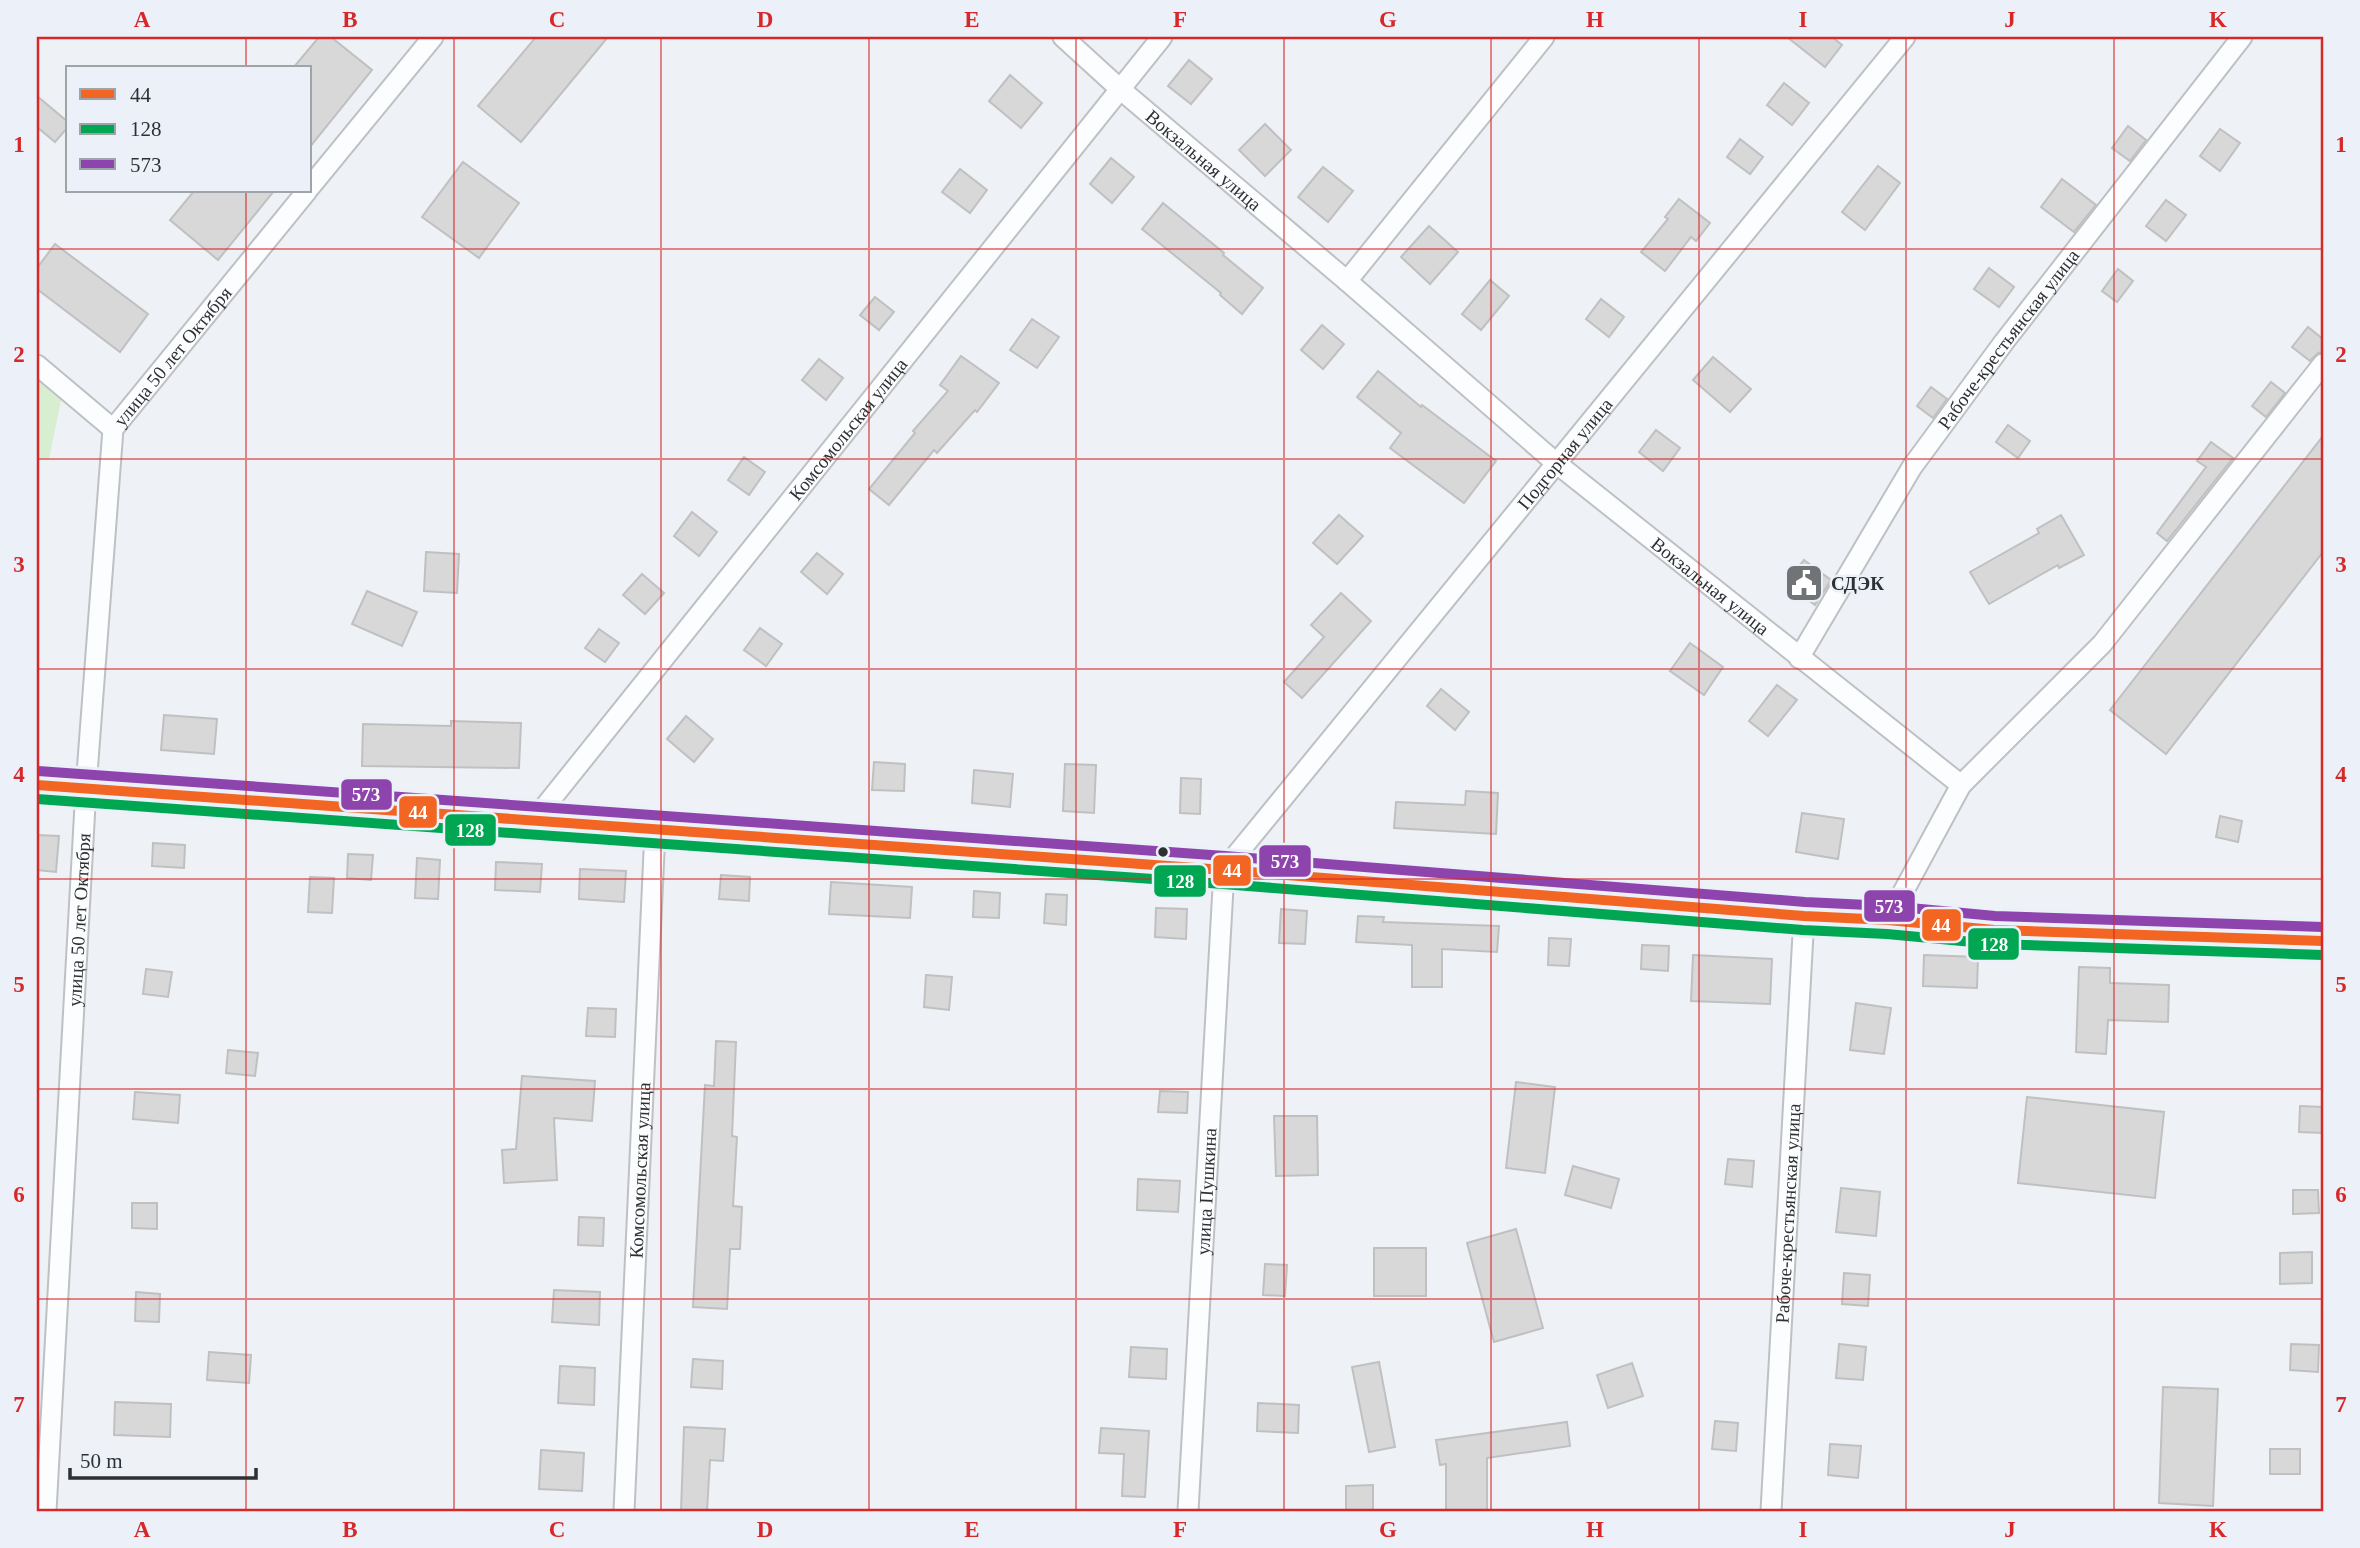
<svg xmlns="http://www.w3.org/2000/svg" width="2360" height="1548" font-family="Georgia,serif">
	<rect width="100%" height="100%" fill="#eef1f6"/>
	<polygon fill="#d7efd0" points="37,380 61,400 49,459 37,458"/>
	<g fill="#d8d8d9" stroke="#c0c0c1" stroke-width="2">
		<polygon points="319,37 331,37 372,70 310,147 310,68 293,68"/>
		<polygon points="536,37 608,37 521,142 478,106"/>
		<polygon points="1787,37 1832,37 1842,45 1825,67"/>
		<polygon points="1189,60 1212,79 1191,104 1168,86"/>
		<polygon points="1010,75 1042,103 1021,128 989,101"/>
		<polygon points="1784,83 1809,103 1792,125 1767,105"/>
		<polygon points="37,96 68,122 68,127 55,142 37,127"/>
		<polygon points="1265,124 1291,150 1265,176 1239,150"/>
		<polygon points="2128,126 2146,140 2130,161 2112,148"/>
		<polygon points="2220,129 2240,143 2220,171 2200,156"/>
		<polygon points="1740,139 1763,157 1750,174 1727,157"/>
		<polygon points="1111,158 1134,177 1112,203 1090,184"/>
		<polygon points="463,162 519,203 479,258 422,217"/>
		<polygon points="1878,166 1900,183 1865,230 1842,212"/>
		<polygon points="1323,167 1353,191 1328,222 1298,197"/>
		<polygon points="960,169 987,190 970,213 942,192"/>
		<polygon points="2062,179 2096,205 2074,232 2041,207"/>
		<polygon points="194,191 274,191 218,260 170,220"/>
		<polygon points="1679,199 1710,223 1696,241 1691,237 1665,271 1641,252 1668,219 1665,217"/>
		<polygon points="2166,200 2186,215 2166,241 2146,226"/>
		<polygon points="1163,203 1224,253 1223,255 1263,288 1242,314 1220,295 1221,293 1142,229"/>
		<polygon points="1429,226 1458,252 1430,284 1401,257"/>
		<polygon points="55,244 148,314 120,352 37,289 37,268"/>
		<polygon points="1989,268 2014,287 1999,307 1974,289"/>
		<polygon points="2118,269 2133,281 2117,302 2102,291"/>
		<polygon points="1490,280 1509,296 1481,330 1462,314"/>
		<polygon points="875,297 894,312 879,330 860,315"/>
		<polygon points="1601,299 1624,317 1609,337 1586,319"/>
		<polygon points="1032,319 1059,337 1037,368 1010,350"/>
		<polygon points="1322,325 1344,344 1323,369 1301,350"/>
		<polygon points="2308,327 2323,339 2323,352 2318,353 2310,361 2292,347"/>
		<polygon points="961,356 999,383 977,412 975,410 937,453 934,450 889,505 869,489 915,433 913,431 948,391 940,385"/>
		<polygon points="1713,357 1751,389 1730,412 1693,380"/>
		<polygon points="819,359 843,378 826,400 802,380"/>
		<polygon points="1378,371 1421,407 1422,405 1496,461 1464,503 1390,448 1401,433 1357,397"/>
		<polygon points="2271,382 2285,393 2266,417 2252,406"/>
		<polygon points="1931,387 1947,399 1933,418 1917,406"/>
		<polygon points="2008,425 2030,441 2018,458 1996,442"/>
		<polygon points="1656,430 1680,448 1663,471 1639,452"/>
		<polygon points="2323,436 2323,552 2166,754 2110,710"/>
		<polygon points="2211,442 2233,458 2167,541 2157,533 2206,467 2197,461"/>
		<polygon points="744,457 765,472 749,495 728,480"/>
		<polygon points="692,512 717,532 699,556 674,536"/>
		<polygon points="1339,515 1363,536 1337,564 1313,543"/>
		<polygon points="2061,515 2084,555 2059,568 2058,565 1989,604 1970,572 2039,533 2037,529"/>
		<polygon points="426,552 459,554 457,593 424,591"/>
		<polygon points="817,553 843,574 827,594 801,572"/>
		<polygon points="1804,560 1831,580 1815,605 1786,583"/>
		<polygon points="642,574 664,593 645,614 623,595"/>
		<polygon points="367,591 417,612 402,646 352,624"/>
		<polygon points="1341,593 1371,621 1302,698 1284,682 1324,637 1311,625"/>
		<polygon points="760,628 782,644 766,666 744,650"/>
		<polygon points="599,629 619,643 605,662 585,648"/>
		<polygon points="1690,643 1723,667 1704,695 1670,671"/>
		<polygon points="1777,685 1797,700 1768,736 1749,721"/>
		<polygon points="1441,689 1469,712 1455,730 1427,706"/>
		<polygon points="164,715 217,719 214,754 161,750"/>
		<polygon points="686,716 713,739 694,762 667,739"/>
		<polygon points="451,721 521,723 519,768 362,766 363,724 451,726"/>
		<polygon points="874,762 905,764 904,791 872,790"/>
		<polygon points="1065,764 1096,765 1094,813 1063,811"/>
		<polygon points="974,770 1013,774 1010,807 972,803"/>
		<polygon points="1181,778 1201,779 1200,814 1180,813"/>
		<polygon points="1466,791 1498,793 1496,834 1394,828 1396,802 1465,805"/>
		<polygon points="1802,813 1844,819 1838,859 1796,852"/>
		<polygon points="2220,816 2242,821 2238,842 2216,837"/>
		<polygon points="37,835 59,836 56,872 37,870"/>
		<polygon points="153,843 185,845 184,868 152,866"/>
		<polygon points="348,854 373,855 371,880 347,878"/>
		<polygon points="417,858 440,860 438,899 415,898"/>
		<polygon points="496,862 542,864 540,892 495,890"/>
		<polygon points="580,869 626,871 624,902 579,899"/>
		<polygon points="721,875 750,877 749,901 719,899"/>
		<polygon points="310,877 334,878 332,913 308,912"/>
		<polygon points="831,882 912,887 910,918 829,914"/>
		<polygon points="974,891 1000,893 999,918 973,917"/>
		<polygon points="1046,894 1067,895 1066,925 1044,923"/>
		<polygon points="1156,908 1187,909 1186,939 1155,937"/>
		<polygon points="1281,909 1307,911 1305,944 1279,943"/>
		<polygon points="1358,916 1384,917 1383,922 1499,926 1497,952 1442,949 1442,987 1412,987 1412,945 1356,942"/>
		<polygon points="1549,938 1571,939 1569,966 1548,965"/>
		<polygon points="1642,945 1669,946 1668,971 1641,969"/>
		<polygon points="1693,955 1772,959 1770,1004 1691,1001"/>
		<polygon points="1924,955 1978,957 1977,988 1923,986"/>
		<polygon points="2079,967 2110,968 2110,983 2169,985 2168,1022 2108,1020 2106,1054 2076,1052"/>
		<polygon points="146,969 172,972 168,997 143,994"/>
		<polygon points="926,975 952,977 949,1010 924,1007"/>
		<polygon points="1856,1003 1891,1008 1884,1054 1850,1050"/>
		<polygon points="588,1008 616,1009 615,1037 586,1036"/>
		<polygon points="716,1041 736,1042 732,1136 737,1137 733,1206 742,1207 740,1249 730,1249 727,1309 693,1307 705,1085 714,1086"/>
		<polygon points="228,1050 258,1053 255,1076 226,1073"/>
		<polygon points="522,1076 595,1081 592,1121 554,1118 557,1180 504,1183 502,1150 516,1149"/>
		<polygon points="1516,1082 1555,1087 1545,1173 1506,1168"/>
		<polygon points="1160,1091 1188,1092 1187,1113 1158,1112"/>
		<polygon points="135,1092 180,1095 178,1123 133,1119"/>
		<polygon points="2027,1097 2164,1112 2155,1198 2018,1183"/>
		<polygon points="2300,1106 2323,1107 2323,1133 2299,1132"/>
		<polygon points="1274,1116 1317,1116 1318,1175 1276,1176"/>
		<polygon points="1728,1159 1754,1161 1752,1187 1725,1184"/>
		<polygon points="1573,1166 1619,1179 1611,1208 1565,1195"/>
		<polygon points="1138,1179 1180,1181 1178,1212 1137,1210"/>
		<polygon points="1841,1188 1880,1192 1876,1236 1836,1232"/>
		<polygon points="2293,1190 2318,1190 2319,1213 2293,1214"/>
		<polygon points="132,1203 157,1203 157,1229 132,1228"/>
		<polygon points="579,1217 604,1218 603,1246 578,1245"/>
		<polygon points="1516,1229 1543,1328 1494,1342 1467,1243"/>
		<rect x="1374" y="1248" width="52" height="48"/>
		<polygon points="2312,1252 2312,1283 2280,1284 2280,1253"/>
		<polygon points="1265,1264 1287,1265 1285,1296 1263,1295"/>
		<polygon points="1844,1273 1870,1275 1868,1306 1842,1304"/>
		<polygon points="554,1290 600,1292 599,1325 552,1322"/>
		<polygon points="136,1292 160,1294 159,1322 135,1321"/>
		<polygon points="1839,1344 1866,1347 1863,1380 1836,1378"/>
		<polygon points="2291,1344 2319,1345 2318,1372 2290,1370"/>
		<polygon points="1131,1347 1167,1349 1166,1379 1129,1377"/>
		<polygon points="209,1352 251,1355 249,1383 207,1380"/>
		<polygon points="693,1359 723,1361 722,1389 691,1387"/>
		<polygon points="1379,1362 1395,1447 1369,1452 1352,1367"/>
		<polygon points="1632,1363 1643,1396 1608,1408 1597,1375"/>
		<polygon points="560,1366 595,1368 594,1405 558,1403"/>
		<polygon points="2163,1387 2218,1389 2213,1506 2159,1503"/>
		<polygon points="115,1402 171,1404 170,1437 114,1435"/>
		<polygon points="1258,1403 1299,1405 1298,1433 1257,1431"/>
		<polygon points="1715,1421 1738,1423 1736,1451 1712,1449"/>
		<polygon points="1567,1422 1570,1446 1487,1458 1487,1511 1446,1511 1446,1464 1440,1465 1436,1440"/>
		<polygon points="684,1427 725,1429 723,1461 710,1460 707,1511 681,1511"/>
		<polygon points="1101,1428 1149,1431 1145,1497 1122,1496 1124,1454 1099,1453"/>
		<polygon points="1830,1444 1861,1446 1858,1478 1828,1475"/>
		<rect x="2270" y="1449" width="30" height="25"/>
		<polygon points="541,1450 584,1453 582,1491 539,1489"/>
		<polygon points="1373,1485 1373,1511 1346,1511 1346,1486"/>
	</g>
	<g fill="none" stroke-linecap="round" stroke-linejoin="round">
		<defs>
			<g id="street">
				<path id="s1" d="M 1063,37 L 1120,89 L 1347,281 L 1556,463 L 1961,785 L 1888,920"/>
				<polyline points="310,187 433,37"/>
				<polyline points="1347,281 1544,37"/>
				<polyline points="37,365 113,429"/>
				<path id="s2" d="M 1799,658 L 1912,467 L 2004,342 L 2242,37"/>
				<polyline points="1961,785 2102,644 2323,364"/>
				<path id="s3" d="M 535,819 L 1162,37"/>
				<path id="s4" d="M 46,1511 L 86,787 L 113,429 L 307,191"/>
				<path id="s5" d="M 624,1511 L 655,830"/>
				<path id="s6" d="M 1188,1511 L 1224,870 L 1905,37"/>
				<path id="s7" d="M 1771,1511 L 1804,916"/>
			</g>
			<polyline id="secondary" points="37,785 1224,870 1804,916 1888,920 1994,930 2323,941"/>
		</defs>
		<use href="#street" stroke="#bec0c4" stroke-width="23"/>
		<use href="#secondary" stroke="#bec0c4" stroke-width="32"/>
		<use href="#street" stroke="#fcfdfe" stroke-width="19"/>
		<use href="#secondary" stroke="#f8f6f6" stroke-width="28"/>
		<defs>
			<polyline id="bus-1" points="37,785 1224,870 1804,916 1888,920 1994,930 2323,941"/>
			<polyline id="bus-2" points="37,799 1223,884 1803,930 1887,934 1994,944 2323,955"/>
			<polyline id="bus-3" points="38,771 1225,856 1805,902 1889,906 1995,916 2323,927"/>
		</defs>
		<use href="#bus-1" stroke="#ebf0f9" stroke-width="16"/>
		<use href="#bus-2" stroke="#ebf0f9" stroke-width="16"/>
		<use href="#bus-3" stroke="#ebf0f9" stroke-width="16"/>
		<use href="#bus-1" stroke="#f26522" stroke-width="10"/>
		<use href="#bus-2" stroke="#00a651" stroke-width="10"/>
		<use href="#bus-3" stroke="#8e44ad" stroke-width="10"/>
	</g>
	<path fill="none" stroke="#d62828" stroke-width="2" stroke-opacity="0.55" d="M 246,37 L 246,68M 454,37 L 454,1511M 661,37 L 661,1511M 869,37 L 869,1511M 1076,37 L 1076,1511M 1284,37 L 1284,1511M 1491,37 L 1491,1511M 1699,37 L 1699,1511M 1906,37 L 1906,1511M 2114,37 L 2114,1511M 246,191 L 246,1511M 37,249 L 2323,249M 37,459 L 2323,459M 37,669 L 2323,669M 37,879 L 2323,879M 37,1089 L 2323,1089M 37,1299 L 2323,1299"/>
	<defs>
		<symbol id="civic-square" viewBox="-11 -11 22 22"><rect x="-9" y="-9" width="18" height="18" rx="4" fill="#717477" stroke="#ebf0f9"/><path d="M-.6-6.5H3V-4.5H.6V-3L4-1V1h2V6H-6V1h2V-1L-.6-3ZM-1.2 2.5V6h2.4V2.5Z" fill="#fff"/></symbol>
	</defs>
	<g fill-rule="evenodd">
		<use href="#civic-square" x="1782" y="561" width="44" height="44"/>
	</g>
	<circle fill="#2e3033" stroke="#ebf0f9" stroke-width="2.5" cx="1163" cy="852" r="6"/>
	<g text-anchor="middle" stroke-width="5" stroke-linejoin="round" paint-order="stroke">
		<g font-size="19" fill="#2e3033" stroke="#ebf0f9">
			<text dy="7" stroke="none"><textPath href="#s1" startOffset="187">Вокзальная улица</textPath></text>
			<text dy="7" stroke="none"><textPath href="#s2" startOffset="382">Рабоче-крестьянская улица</textPath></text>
			<text dy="7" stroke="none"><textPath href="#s4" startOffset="1178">улица 50 лет Октября</textPath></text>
			<text dy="7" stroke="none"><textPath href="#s3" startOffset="500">Комсомольская улица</textPath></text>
			<text dy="7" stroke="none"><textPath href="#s6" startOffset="1180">Подгорная улица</textPath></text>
			<text dy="7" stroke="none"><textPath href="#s1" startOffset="849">Вокзальная улица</textPath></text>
			<text dy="7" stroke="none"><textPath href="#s4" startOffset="592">улица 50 лет Октября</textPath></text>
			<text dy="7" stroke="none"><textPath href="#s5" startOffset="341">Комсомольская улица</textPath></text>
			<text dy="7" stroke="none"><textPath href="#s6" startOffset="320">улица Пушкина</textPath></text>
			<text dy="7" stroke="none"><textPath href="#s7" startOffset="298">Рабоче-крестьянская улица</textPath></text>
		</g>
		<g font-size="19" font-weight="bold" fill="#2e3033" stroke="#ebf0f9" text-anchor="start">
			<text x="1831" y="590">СДЭК</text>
		</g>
	</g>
	<g stroke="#ebf0f9" stroke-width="2.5">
		<rect x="340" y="778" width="53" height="33" rx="7" fill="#8e44ad"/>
		<rect x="398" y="795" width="40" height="34" rx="7" fill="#f26522"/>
		<rect x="444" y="813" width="53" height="34" rx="7" fill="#00a651"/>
		<rect x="1258" y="844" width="54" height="34" rx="7" fill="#8e44ad"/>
		<rect x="1212" y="854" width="40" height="33" rx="7" fill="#f26522"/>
		<rect x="1153" y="864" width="54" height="34" rx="7" fill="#00a651"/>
		<rect x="1863" y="889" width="53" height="34" rx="7" fill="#8e44ad"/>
		<rect x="1921" y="908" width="41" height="34" rx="7" fill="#f26522"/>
		<rect x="1967" y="927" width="53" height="34" rx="7" fill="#00a651"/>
	</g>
	<g font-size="19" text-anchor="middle" font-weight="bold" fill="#fff">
		<text x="366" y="801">573</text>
		<text x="418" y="819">44</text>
		<text x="470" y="837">128</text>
		<text x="1285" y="868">573</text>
		<text x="1232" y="877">44</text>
		<text x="1180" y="888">128</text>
		<text x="1889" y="913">573</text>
		<text x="1941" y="932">44</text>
		<text x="1994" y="951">128</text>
	</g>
	<rect width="2360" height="1548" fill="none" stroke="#ebf0f9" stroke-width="77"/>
	<rect x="66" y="66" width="245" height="126" fill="#ebf0f9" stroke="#9fa3aa" stroke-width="2"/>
	<rect x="80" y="89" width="35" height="10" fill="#f26522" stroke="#9fa3aa" stroke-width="2"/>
	<text x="130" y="102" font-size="21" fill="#2e3033">44</text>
	<rect x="80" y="124" width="35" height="10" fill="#00a651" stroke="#9fa3aa" stroke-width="2"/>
	<text x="130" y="136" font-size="21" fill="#2e3033">128</text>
	<rect x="80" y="159" width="35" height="10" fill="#8e44ad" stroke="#9fa3aa" stroke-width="2"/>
	<text x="130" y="172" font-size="21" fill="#2e3033">573</text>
	<path d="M70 1468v10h186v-10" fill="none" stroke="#2e3033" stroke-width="3.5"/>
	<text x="80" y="1468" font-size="21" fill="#2e3033" stroke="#ebf0f9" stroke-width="5" paint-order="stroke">50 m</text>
	<rect x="38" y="38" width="2284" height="1472" fill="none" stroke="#d62828" stroke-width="2.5"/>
	<g font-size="23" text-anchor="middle" font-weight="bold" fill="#d62828">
		<text x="142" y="27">A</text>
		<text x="350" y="27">B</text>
		<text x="557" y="27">C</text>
		<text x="765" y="27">D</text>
		<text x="972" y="27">E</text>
		<text x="1180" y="27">F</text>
		<text x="1388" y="27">G</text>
		<text x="1595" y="27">H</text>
		<text x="1803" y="27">I</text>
		<text x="2010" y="27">J</text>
		<text x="2218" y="27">K</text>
		<text x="19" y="152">1</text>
		<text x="2341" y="152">1</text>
		<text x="19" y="362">2</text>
		<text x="2341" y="362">2</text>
		<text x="19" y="572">3</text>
		<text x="2341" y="572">3</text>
		<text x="19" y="782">4</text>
		<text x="2341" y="782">4</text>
		<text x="19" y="992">5</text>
		<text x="2341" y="992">5</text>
		<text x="19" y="1202">6</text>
		<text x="2341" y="1202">6</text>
		<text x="19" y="1412">7</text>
		<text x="2341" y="1412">7</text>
		<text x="142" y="1537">A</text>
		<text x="350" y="1537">B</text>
		<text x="557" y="1537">C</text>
		<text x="765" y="1537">D</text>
		<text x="972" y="1537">E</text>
		<text x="1180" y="1537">F</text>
		<text x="1388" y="1537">G</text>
		<text x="1595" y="1537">H</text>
		<text x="1803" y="1537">I</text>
		<text x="2010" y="1537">J</text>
		<text x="2218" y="1537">K</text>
	</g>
</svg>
